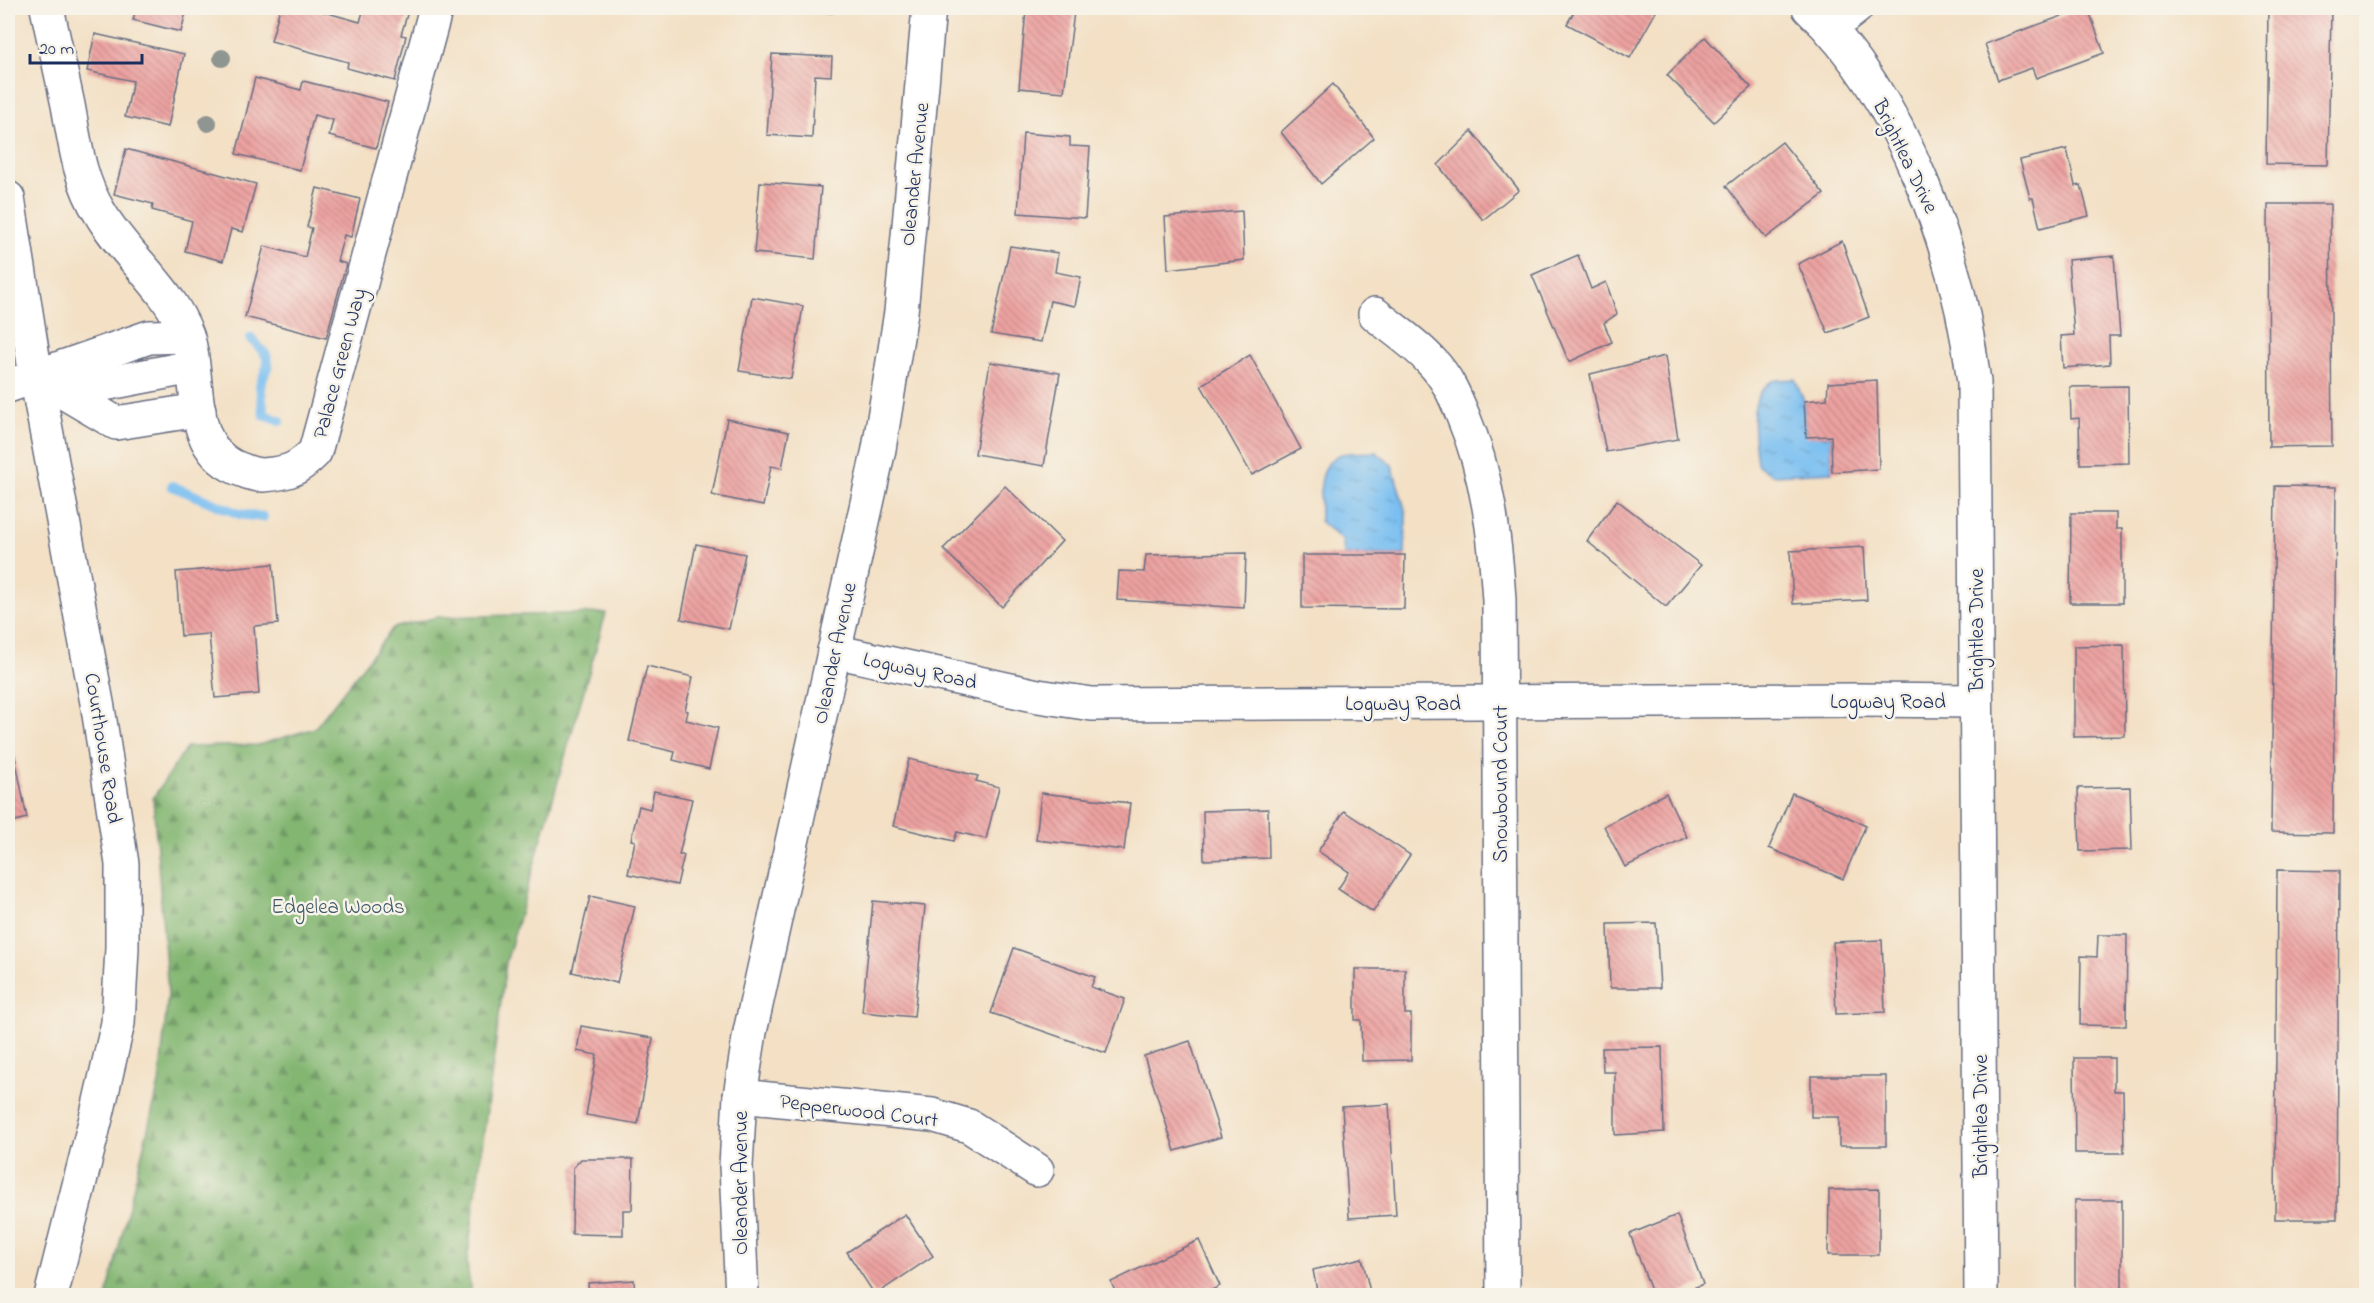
<svg xmlns="http://www.w3.org/2000/svg" width="2374" height="1303" font-family="'Indie Flower',sans-serif">
	<defs>
		<pattern id="forest-firs" width="22" height="20" patternUnits="userSpaceOnUse" patternTransform="scale(1.5)"><rect width="22" height="20" fill="#82b671"/><path d="M5 1l3.5 6h-7zM16 11l3.5 6h-7z" fill="#6a9460"/></pattern>
		<pattern id="water-ripples" width="26" height="14" patternUnits="userSpaceOnUse" patternTransform="scale(1.5)"><rect width="26" height="14" fill="#7abff1"/><path d="M2 4q2-2 4 0t4 0M15 11q2-2 4 0t4 0" fill="none" stroke="#639cc6"/></pattern>
		<pattern id="building-back-hatch" width="6" height="6" patternUnits="userSpaceOnUse" patternTransform="scale(1.5)"><rect width="6" height="6" fill="#eda2a0"/><path d="M-1 5l2 2M0 0l6 6M5-1l2 2" fill="none" stroke="#bf8486"/></pattern>
	</defs>
	<rect width="100%" height="100%" fill="#f7f3e8"/>
	<filter id="ink" filterUnits="userSpaceOnUse"><feTurbulence type="fractalNoise" baseFrequency=".0167" numOctaves="2"/><feDisplacementMap in="SourceGraphic" scale="12" xChannelSelector="R" yChannelSelector="G"/><feConvolveMatrix kernelMatrix="1 2 1 2 8 2 1 2 1" color-interpolation-filters="sRGB"/></filter>
	<filter id="wash" filterUnits="userSpaceOnUse"><feTurbulence type="fractalNoise" baseFrequency=".008" numOctaves="4" result="noise"/><feDisplacementMap in="SourceGraphic" scale="24" xChannelSelector="R" yChannelSelector="G"/><feGaussianBlur stdDeviation="1.35" result="paint"/><feColorMatrix in="noise" values="0 0 0 0 0 0 0 0 0 0 0 0 0 0 0 0 0 1.4 0 .05"/><feComposite in="paint" operator="in"/></filter>
	<g filter="url(#wash)">
		<rect width="100%" height="100%" fill="#f3e0c5"/>
		<polygon fill="url(#forest-firs)" stroke="#4e7268" stroke-width="1.5" points="606,613 506,963 467,1262 471,1295 107,1295 159,1084 168,994 153,798 187,747 258,745 315,728 393,628 437,617"/>
		<g fill="url(#water-ripples)" stroke="#4a77a8" stroke-width="1.5">
			<path d="M 1795,379 L 1804,401 L 1806,436 L 1831,436 L 1832,472 L 1772,475 L 1757,464 C 1755,438 1745,398 1771,382 C 1777,379 1788,380 1795,379 Z"/>
			<path d="M 1376,452 L 1392,465 L 1406,513 L 1405,555 L 1344,555 L 1343,541 L 1320,521 C 1320,501 1316,461 1342,454 C 1353,452 1365,453 1376,452 Z"/>
		</g>
		<g fill="none" stroke-linecap="round" stroke-linejoin="round">
			<g stroke="#7abff1" stroke-width="10">
				<polyline points="251,338 266,355 268,365 260,385 264,415 280,421"/>
				<polyline points="172,486 239,514 263,517"/>
			</g>
		</g>
		<g id="blocks">
			<g fill="url(#building-back-hatch)">
				<polygon points="136,8 187,8 181,32 133,20"/>
				<polygon points="280,8 326,8 324,12 360,22 364,8 409,8 401,35 406,36 395,81 347,68 348,62 271,41"/>
				<polygon points="786,8 833,8 832,13 786,9"/>
				<polygon points="1576,8 1658,8 1630,58 1567,24"/>
				<polygon points="2084,8 2088,8 2104,53 2036,78 2032,68 1998,80 1985,44"/>
				<polygon points="2268,8 2331,8 2328,165 2266,164"/>
				<polygon points="1026,10 1074,12 1064,92 1019,88"/>
				<polygon points="95,34 184,54 168,127 125,117 133,81 87,71"/>
				<polygon points="1705,37 1751,87 1714,122 1667,75"/>
				<polygon points="772,54 832,57 831,76 815,75 812,138 767,135"/>
				<polygon points="255,78 301,90 303,81 388,102 376,148 329,136 333,120 314,115 300,170 236,154"/>
				<polygon points="1333,84 1374,138 1321,184 1281,132"/>
				<polygon points="1472,131 1519,190 1483,220 1438,165"/>
				<polygon points="1023,133 1070,137 1070,146 1090,147 1085,218 1018,213"/>
				<polygon points="1782,142 1824,194 1766,238 1726,186"/>
				<polygon points="126,149 256,184 243,232 231,229 223,261 185,251 192,221 152,210 153,204 114,194"/>
				<polygon points="2067,149 2075,186 2081,185 2089,216 2040,228 2033,198 2030,198 2020,160"/>
				<polygon points="760,182 821,187 815,259 754,253"/>
				<polygon points="317,188 360,199 351,237 344,235 337,261 346,264 326,338 245,317 264,246 305,257 312,228 307,227"/>
				<polygon points="2268,204 2330,204 2332,446 2269,447"/>
				<polygon points="1242,211 1244,260 1168,269 1165,217"/>
				<polygon points="1842,241 1869,317 1828,333 1798,264"/>
				<polygon points="1010,246 1058,253 1055,272 1081,277 1075,306 1050,301 1041,342 991,334"/>
				<polygon points="1578,255 1591,289 1606,282 1617,314 1604,323 1612,342 1569,362 1532,275"/>
				<polygon points="2114,256 2120,336 2109,336 2110,364 2063,368 2061,336 2074,335 2068,260"/>
				<polygon points="752,297 803,306 791,379 739,371"/>
				<polygon points="1250,355 1301,449 1252,475 1201,385"/>
				<polygon points="1665,356 1678,439 1606,452 1590,374"/>
				<polygon points="990,362 1060,373 1044,466 975,454"/>
				<polygon points="1877,380 1879,469 1832,472 1831,436 1806,437 1804,401 1827,399 1828,383"/>
				<polygon points="2128,386 2129,463 2080,464 2079,418 2071,419 2070,387"/>
				<polygon points="727,419 789,432 782,468 771,466 763,506 712,495"/>
				<polygon points="1005,486 1062,541 1002,607 943,549"/>
				<polygon points="2275,486 2336,487 2333,833 2271,832"/>
				<polygon points="1617,500 1701,565 1666,607 1587,541"/>
				<polygon points="2071,513 2116,513 2116,529 2122,529 2122,603 2070,603"/>
				<polygon points="696,544 745,554 729,629 681,619"/>
				<polygon points="1864,547 1867,600 1793,604 1790,551"/>
				<polygon points="1246,553 1244,608 1117,600 1119,571 1144,572 1146,555"/>
				<polygon points="1302,555 1405,555 1404,609 1302,608"/>
				<polygon points="273,564 278,624 254,626 259,694 215,698 209,634 181,636 176,572"/>
				<polygon points="2124,645 2125,736 2074,737 2074,646"/>
				<polygon points="647,666 693,677 685,710 688,711 686,720 718,728 709,769 673,760 675,752 629,741"/>
				<polygon points="14,752 27,818 8,823 8,754"/>
				<polygon points="909,759 978,776 976,781 999,787 986,839 957,832 954,841 893,826"/>
				<polygon points="2130,787 2132,850 2080,851 2078,788"/>
				<polygon points="654,791 692,799 679,855 684,855 677,885 628,874 635,841 631,840 639,806 650,809"/>
				<polygon points="1041,793 1130,803 1124,850 1036,840"/>
				<polygon points="1666,793 1687,837 1625,867 1604,826"/>
				<polygon points="1792,793 1866,825 1843,879 1769,848"/>
				<polygon points="1268,809 1269,858 1204,860 1203,811"/>
				<polygon points="1344,811 1410,855 1373,912 1338,889 1349,872 1318,851"/>
				<polygon points="2277,870 2339,871 2337,1219 2275,1219"/>
				<polygon points="590,896 635,906 617,983 572,972"/>
				<polygon points="873,901 925,906 914,1017 862,1012"/>
				<polygon points="1656,923 1660,988 1610,988 1608,924"/>
				<polygon points="2098,935 2127,935 2126,1026 2080,1025 2081,956 2097,957"/>
				<polygon points="1882,940 1885,1012 1836,1014 1833,942"/>
				<polygon points="1014,948 1095,977 1091,987 1125,999 1106,1053 991,1013"/>
				<polygon points="1355,969 1405,969 1405,1014 1411,1014 1411,1060 1362,1061 1361,1020 1355,1020"/>
				<polygon points="581,1026 653,1038 638,1124 586,1115 597,1055 577,1051"/>
				<polygon points="1190,1041 1221,1137 1175,1151 1144,1056"/>
				<polygon points="1662,1047 1664,1132 1615,1135 1615,1072 1603,1072 1602,1048"/>
				<polygon points="2074,1058 2114,1058 2114,1091 2123,1091 2124,1153 2075,1153"/>
				<polygon points="1811,1076 1886,1076 1886,1146 1839,1146 1839,1117 1811,1117"/>
				<polygon points="1389,1104 1396,1215 1349,1218 1342,1107"/>
				<polygon points="581,1159 633,1159 632,1210 623,1210 623,1235 572,1234 573,1168"/>
				<polygon points="1879,1189 1879,1255 1828,1255 1829,1190"/>
				<rect x="2075" y="1200" width="47" height="90"/>
				<polygon points="905,1214 933,1256 875,1295 847,1252"/>
				<polygon points="1677,1215 1703,1284 1674,1296 1653,1296 1630,1234"/>
				<polygon points="1199,1240 1220,1286 1200,1296 1117,1296 1111,1282"/>
				<polygon points="1362,1258 1371,1296 1318,1296 1313,1270"/>
				<polygon points="634,1280 635,1296 589,1296 588,1283"/>
			</g>
		</g>
	</g>
	<g filter="url(#ink)">
		<use href="#blocks" fill-opacity="0" stroke="#676d82" stroke-width="1.5"/>
		<g fill="none" stroke-linecap="round" stroke-linejoin="round">
			<defs>
				<g id="minor">
					<path d="M 47,8 C 54,40 61,73 68,105 C 75,143 79,180 100,213 C 125,256 169,287 187,335 C 202,379 185,446 237,468 C 247,472 253,475 263,475 C 289,473 297,470 315,452 L 436,8"/>
					<path d="M 1809,8 C 1903,97 1959,255 1974,382 L 1981,1296"/>
					<polyline points="1830,28 1856,8"/>
					<path d="M 1375,314 C 1393,329 1415,343 1431,361 C 1447,377 1455,396 1463,416 C 1488,475 1495,537 1499,600 L 1503,1296"/>
					<polyline points="36,376 116,423 199,410"/>
					<polyline points="49,378 104,384 192,367"/>
					<polyline points="8,386 149,337 187,336"/>
					<polyline points="834,651 1038,696 1092,704 1856,700 1976,701"/>
					<polyline points="740,1096 932,1115 969,1126 1037,1170"/>
					<polyline points="742,1296 736,1166 740,1096 750,1032 879,449 901,312 929,8"/>
				</g>
				<polyline id="tertiary" points="8,198 36,376 98,708 122,864 122,948 118,1023 98,1110 51,1296"/>
			</defs>
			<use href="#minor" stroke="#676d82" stroke-width="36"/>
			<use href="#tertiary" stroke="#676d82" stroke-width="36"/>
			<use href="#minor" stroke="#fff" stroke-width="33"/>
			<use href="#tertiary" stroke="#fff" stroke-width="33"/>
		</g>
		<g fill="#8f9591">
			<circle cx="222" cy="58" r="9"/>
			<circle cx="208" cy="123" r="9"/>
		</g>
	</g>
	<g text-anchor="middle" stroke-width="5" stroke-linejoin="round" paint-order="stroke">
		<g font-size="21" fill="#1b2f5e" stroke="#f7f3e8">
			<text transform="translate(1906 156) rotate(64)" y="7">Brightlea Drive</text>
			<text transform="translate(914 174) rotate(-84)" y="7">Oleander Avenue</text>
			<text transform="translate(339 363) rotate(-75)" y="7">Palace Green Way</text>
			<text transform="translate(1976 630) rotate(-90)" y="7">Brightlea Drive</text>
			<text transform="translate(834 653) rotate(-78)" y="7">Oleander Avenue</text>
			<text transform="translate(920 670) rotate(12)" y="7">Logway Road</text>
			<text x="1888" y="708">Logway Road</text>
			<text x="1403" y="710">Logway Road</text>
			<text transform="translate(104 748) rotate(81)" y="7">Courthouse Road</text>
			<text transform="translate(1500 784) rotate(-90)" y="7">Snowbound Court</text>
			<text transform="translate(859 1110) rotate(7)" y="7">Pepperwood Court</text>
			<text transform="translate(1980 1116) rotate(-90)" y="7">Brightlea Drive</text>
			<text transform="translate(740 1183) rotate(-90)" y="7">Oleander Avenue</text>
		</g>
		<g font-size="21" fill="#3d5867" stroke="#f7f3e8">
			<text x="338" y="913">Edgelea Woods</text>
		</g>
	</g>
	<rect width="2374" height="1303" fill="none" stroke="#f7f3e8" stroke-width="30"/>
	<path d="M30 54v9h112v-9" fill="none" stroke="#1b2f5e" stroke-width="3"/>
	<text x="39" y="54" font-size="18" fill="#1b2f5e" stroke="#f7f3e8" stroke-width="4.5" paint-order="stroke">20 m</text>
</svg>
